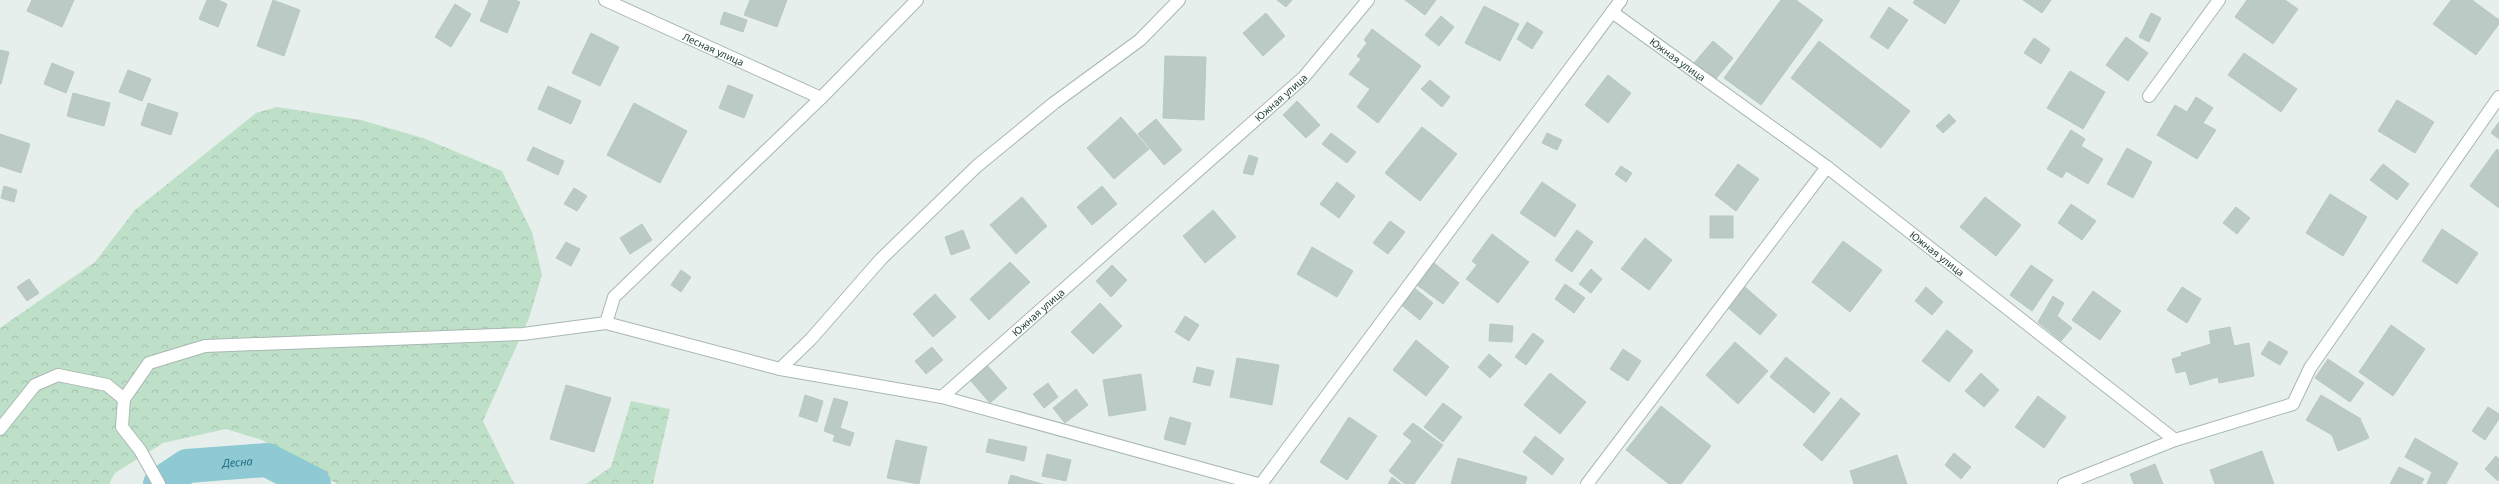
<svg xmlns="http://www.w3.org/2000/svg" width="2499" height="484" font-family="'Noto Sans',sans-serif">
	<defs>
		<pattern id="forest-crowns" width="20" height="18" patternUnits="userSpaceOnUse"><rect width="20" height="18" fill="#bfe0c8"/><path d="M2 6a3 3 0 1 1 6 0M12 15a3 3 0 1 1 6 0" fill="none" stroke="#a4c1ad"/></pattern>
	</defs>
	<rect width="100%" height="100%" fill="#e6efeb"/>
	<g fill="url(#forest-crowns)">
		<polygon points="277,107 361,120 423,138 502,171 532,232 542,275 529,318 483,421 513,482 516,484 337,484 262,440 226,429 163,443 115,473 109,484 0,484 0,328 95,262 135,210 256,113"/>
		<polygon points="631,401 670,409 653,484 586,484 611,467"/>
	</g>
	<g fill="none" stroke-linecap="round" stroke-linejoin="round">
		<path stroke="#8ec9d4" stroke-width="34" id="s1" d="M 160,484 L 187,466 L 267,460 L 314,484"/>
	</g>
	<g fill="#bbcac4" stroke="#b8c9c2">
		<polygon points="32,0 74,0 62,27 27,11"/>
		<polygon points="207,0 218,0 227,4 218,27 199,19"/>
		<polygon points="273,0 300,10 284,56 257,46"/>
		<polygon points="489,0 515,0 520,2 507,33 480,21"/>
		<polygon points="750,0 787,0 777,27 744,15"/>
		<polygon points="1277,0 1292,0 1286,7"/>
		<polygon points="1405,0 1436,0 1425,15"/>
		<polygon points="1781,0 1796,0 1823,20 1761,105 1724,78"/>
		<polygon points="1915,0 1960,0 1945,24 1913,3"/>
		<polygon points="2023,0 2051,0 2042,13"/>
		<polygon points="2247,0 2285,0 2298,9 2273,44 2235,17"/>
		<polygon points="2451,0 2472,0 2499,20 2499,24 2476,55 2433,24"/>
		<polygon points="455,4 471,14 451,47 435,37"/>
		<polygon points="1484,6 1519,24 1500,61 1465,43"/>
		<polygon points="1889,7 1908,20 1888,49 1870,37"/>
		<polygon points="724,12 747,20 743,32 720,24"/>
		<polygon points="1266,13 1285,36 1263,56 1243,33"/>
		<polygon points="2151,13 2161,18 2149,42 2139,37"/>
		<polygon points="1441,16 1454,27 1439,46 1425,35"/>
		<polygon points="1527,22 1543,32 1532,49 1517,39"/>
		<polygon points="1372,29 1421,66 1378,123 1357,107 1370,89 1349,74 1361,59 1357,56 1367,43 1364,40"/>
		<polygon points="591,33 619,47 600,86 572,73"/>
		<polygon points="2126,37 2148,53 2128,81 2106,65"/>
		<polygon points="2034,38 2050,49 2041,64 2024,53"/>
		<polygon points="1713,41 1733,58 1715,80 1694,63"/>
		<polygon points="1819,41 1910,111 1881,148 1791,78"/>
		<polygon points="0,50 9,52 1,84 0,84"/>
		<polygon points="2244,53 2297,89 2281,112 2228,75"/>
		<polygon points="1165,56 1206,57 1204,120 1163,118"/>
		<polygon points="52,63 74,72 66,93 44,84"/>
		<polygon points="128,70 151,79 142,101 119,92"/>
		<polygon points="2070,71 2105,92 2083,129 2047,108"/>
		<polygon points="1608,75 1631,93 1608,123 1585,105"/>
		<polygon points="1430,80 1450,97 1442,107 1421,89"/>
		<polygon points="728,85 753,95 744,118 719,108"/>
		<polygon points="548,86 581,101 571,124 538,109"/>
		<polygon points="73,93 110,103 104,126 67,116"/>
		<polygon points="2196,97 2213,108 2203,123 2216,130 2197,159 2157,135 2175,105 2187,112"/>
		<polygon points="2397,100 2434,122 2415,153 2378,131"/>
		<polygon points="1297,101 1320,125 1306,138 1283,115"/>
		<polygon points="148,103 178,113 171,135 141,125"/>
		<polygon points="634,103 687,131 660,183 607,155"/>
		<polygon points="1949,114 1956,121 1943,133 1936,126"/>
		<polygon points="1121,117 1149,149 1114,179 1087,148"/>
		<polygon points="1156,119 1182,150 1164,165 1138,134"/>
		<polygon points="2499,122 2499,139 2491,133"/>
		<polygon points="1422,127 1457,154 1420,201 1385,173"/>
		<polygon points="2071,130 2085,139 2081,146 2103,159 2088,184 2066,171 2062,178 2047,169"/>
		<polygon points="1331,133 1356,152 1347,163 1322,144"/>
		<polygon points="1547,133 1562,140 1557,150 1542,143"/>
		<polygon points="0,134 30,144 21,173 0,166"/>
		<polygon points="533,147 564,161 558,175 527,160"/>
		<polygon points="2127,148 2152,162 2133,198 2107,184"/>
		<polygon points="2497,149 2499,151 2499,208 2470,186"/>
		<polygon points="1249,155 1258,158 1253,175 1243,173"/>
		<polygon points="1738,164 1759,179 1736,211 1715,195"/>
		<polygon points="2383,164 2409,184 2397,200 2370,180"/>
		<polygon points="1621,166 1632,173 1626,182 1615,174"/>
		<polygon points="1337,182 1355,196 1339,218 1320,204"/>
		<polygon points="1542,182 1576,205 1555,237 1520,213"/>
		<polygon points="4,186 17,190 14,202 1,198"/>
		<polygon points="1102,186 1117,204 1092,225 1077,207"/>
		<polygon points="574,188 587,196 577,211 564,204"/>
		<polygon points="2330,194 2367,217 2343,256 2306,233"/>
		<polygon points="1022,197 1047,226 1016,254 990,225"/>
		<polygon points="1985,197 2021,225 1996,256 1960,227"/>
		<polygon points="2071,204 2096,221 2082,240 2058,223"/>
		<polygon points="2236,207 2250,218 2237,234 2223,223"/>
		<polygon points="1213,210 1236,237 1205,263 1183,236"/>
		<rect x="1710" y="216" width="23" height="22"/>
		<polygon points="1390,221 1405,232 1388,254 1373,243"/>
		<polygon points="642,224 652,240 630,254 620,238"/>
		<polygon points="2442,229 2478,253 2457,284 2422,261"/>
		<polygon points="963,230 970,248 951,255 945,237"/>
		<polygon points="1577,230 1593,242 1572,272 1555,260"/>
		<polygon points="1492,234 1529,262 1498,303 1466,279 1477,265 1472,261"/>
		<polygon points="1645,238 1672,260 1649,290 1621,269"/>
		<polygon points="1843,241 1882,270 1850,312 1812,282"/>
		<polygon points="566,242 580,249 571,266 556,258"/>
		<polygon points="1312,247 1353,271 1337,297 1297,274"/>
		<polygon points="1010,262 1030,282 989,320 970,299"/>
		<polygon points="1434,263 1459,283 1443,304 1417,285"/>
		<polygon points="1112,265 1127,280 1111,297 1096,281"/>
		<polygon points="2031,265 2053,280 2032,311 2010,295"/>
		<polygon points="1591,269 1602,279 1591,293 1579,284"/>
		<polygon points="681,270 691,277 681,292 671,285"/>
		<polygon points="29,279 39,293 27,301 17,287"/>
		<polygon points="1565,284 1585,298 1574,313 1555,299"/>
		<polygon points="1413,287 1433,303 1420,320 1400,304"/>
		<polygon points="1745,287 1777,315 1760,335 1727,307"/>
		<polygon points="1926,287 1943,302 1932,315 1915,301"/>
		<polygon points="2182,287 2201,299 2187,323 2167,310"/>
		<polygon points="2093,291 2121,311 2100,340 2072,320"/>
		<polygon points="935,294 956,317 933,337 913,314"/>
		<polygon points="2053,296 2064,303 2057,316 2072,328 2061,341 2038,322"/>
		<polygon points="1100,303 1122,326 1093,354 1071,332"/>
		<polygon points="1185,316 1199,325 1189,341 1175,332"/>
		<polygon points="1490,324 1513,326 1512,342 1489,341"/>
		<polygon points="2391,325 2425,349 2393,396 2359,372"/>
		<polygon points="2230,327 2234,346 2249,343 2254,376 2219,383 2218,377 2190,385 2186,371 2176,373 2172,359 2182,356 2181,353 2211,344 2209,331"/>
		<polygon points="1947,330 1973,351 1949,382 1922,361"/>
		<polygon points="1533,333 1544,341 1526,365 1515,357"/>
		<polygon points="1416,340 1449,367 1426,396 1393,370"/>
		<polygon points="2269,341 2288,352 2280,365 2261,354"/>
		<polygon points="1735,342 1768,371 1738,404 1706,375"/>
		<polygon points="932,347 943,360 926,374 915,361"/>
		<polygon points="1623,349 1641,361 1628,381 1610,369"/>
		<polygon points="1489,354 1502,365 1490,378 1478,367"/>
		<polygon points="1786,357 1830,393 1814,413 1770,377"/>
		<polygon points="1237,358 1279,365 1272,405 1230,397"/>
		<polygon points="2328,359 2364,383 2350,402 2315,378"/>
		<polygon points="987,365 1007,388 990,403 970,380"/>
		<polygon points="1197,367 1214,371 1210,386 1193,382"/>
		<polygon points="1550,373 1586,402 1560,434 1524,405"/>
		<polygon points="1981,373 1999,390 1984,407 1965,391"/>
		<polygon points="1141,374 1146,410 1109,416 1103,380"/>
		<polygon points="1048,383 1058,397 1044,408 1033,394"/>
		<polygon points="566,385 611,398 594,452 550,439"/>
		<polygon points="1076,389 1088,405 1065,423 1053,408"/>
		<polygon points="805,395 823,401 817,422 799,416"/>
		<polygon points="2321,395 2361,419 2359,422 2361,421 2369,438 2338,451 2332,435 2306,420"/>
		<polygon points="2038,396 2066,417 2044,448 2015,427"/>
		<polygon points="834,398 848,402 840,428 854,433 850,446 833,441 835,435 824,431"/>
		<polygon points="1841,398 1860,414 1822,461 1803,445"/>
		<polygon points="1443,403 1462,417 1443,442 1424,427"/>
		<polygon points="1661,406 1711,446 1681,484 1669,484 1626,450"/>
		<polygon points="2488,407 2499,414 2499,419 2485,440 2472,431"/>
		<polygon points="1170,417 1191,423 1185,445 1164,439"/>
		<polygon points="1349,417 1377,436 1347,480 1320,462"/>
		<polygon points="1413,423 1443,445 1414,484 1405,484 1389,471 1412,441 1403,434"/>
		<polygon points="1535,436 1564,459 1552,475 1523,452"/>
		<polygon points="2415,438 2458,463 2446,484 2427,484 2432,472 2405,457"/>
		<polygon points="989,439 1027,447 1024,461 986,452"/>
		<polygon points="896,440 927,447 919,484 887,478"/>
		<polygon points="2262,451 2274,484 2215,484 2210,470"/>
		<polygon points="1954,453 1971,467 1961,479 1945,465"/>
		<polygon points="1047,454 1071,460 1066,481 1042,476"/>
		<polygon points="1897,455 1907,484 1854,484 1850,471"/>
		<polygon points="2496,456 2499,459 2498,481 2485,469"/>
		<polygon points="1458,458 1527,477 1525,484 1451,484"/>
		<polygon points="2155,464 2163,484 2134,484 2130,474"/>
		<polygon points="2399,467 2424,479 2421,484 2390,484"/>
		<polygon points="1011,475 1042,484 1008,484"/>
		<polygon points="1392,477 1401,484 1388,484"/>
	</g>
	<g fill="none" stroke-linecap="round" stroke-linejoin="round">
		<defs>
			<g id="minor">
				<path id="s2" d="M 605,0 L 821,98"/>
				<path id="s3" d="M 1612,12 L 1827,167 L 2175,440 L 2064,484"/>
				<polyline points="2149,96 2219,0"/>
				<polyline points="606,323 614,297 821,98 917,0"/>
				<polyline points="780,369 942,397"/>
				<polyline points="0,429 35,385 58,375 107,385 124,399"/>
				<polyline points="2175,440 2293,404 2310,368 2499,97"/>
				<path id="s4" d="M 1258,484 L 942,397 L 1304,77 L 1368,0"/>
				<polyline points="1261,484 1621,0"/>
				<polyline points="1587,484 1827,167"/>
			</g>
			<polyline id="tertiary" points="159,484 140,450 122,427 124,399 149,363 205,346 523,334 606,323 780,369 811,339 881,259 977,166 1054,103 1140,40 1179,0"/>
		</defs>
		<use href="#minor" stroke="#a8b8b2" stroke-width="14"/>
		<use href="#tertiary" stroke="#a8b8b2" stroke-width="14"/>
		<use href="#minor" stroke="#fff" stroke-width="12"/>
		<use href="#tertiary" stroke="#fff" stroke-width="12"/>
	</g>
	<g text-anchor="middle" stroke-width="3.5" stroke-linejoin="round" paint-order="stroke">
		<g font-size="10" fill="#24423a" stroke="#f7fbf9">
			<text dy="4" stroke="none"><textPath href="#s2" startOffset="119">Лесная улица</textPath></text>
			<text dy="4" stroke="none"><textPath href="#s3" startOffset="81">Южная улица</textPath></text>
			<text dy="4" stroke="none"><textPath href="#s4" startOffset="780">Южная улица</textPath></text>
			<text dy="4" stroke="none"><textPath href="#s3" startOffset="405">Южная улица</textPath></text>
			<text dy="4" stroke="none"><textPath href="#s4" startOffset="456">Южная улица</textPath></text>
		</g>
		<g font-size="11" font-style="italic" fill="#1c6f80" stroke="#f7fbf9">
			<text dy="4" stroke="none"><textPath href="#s1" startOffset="83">Десна</textPath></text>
		</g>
	</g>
</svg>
